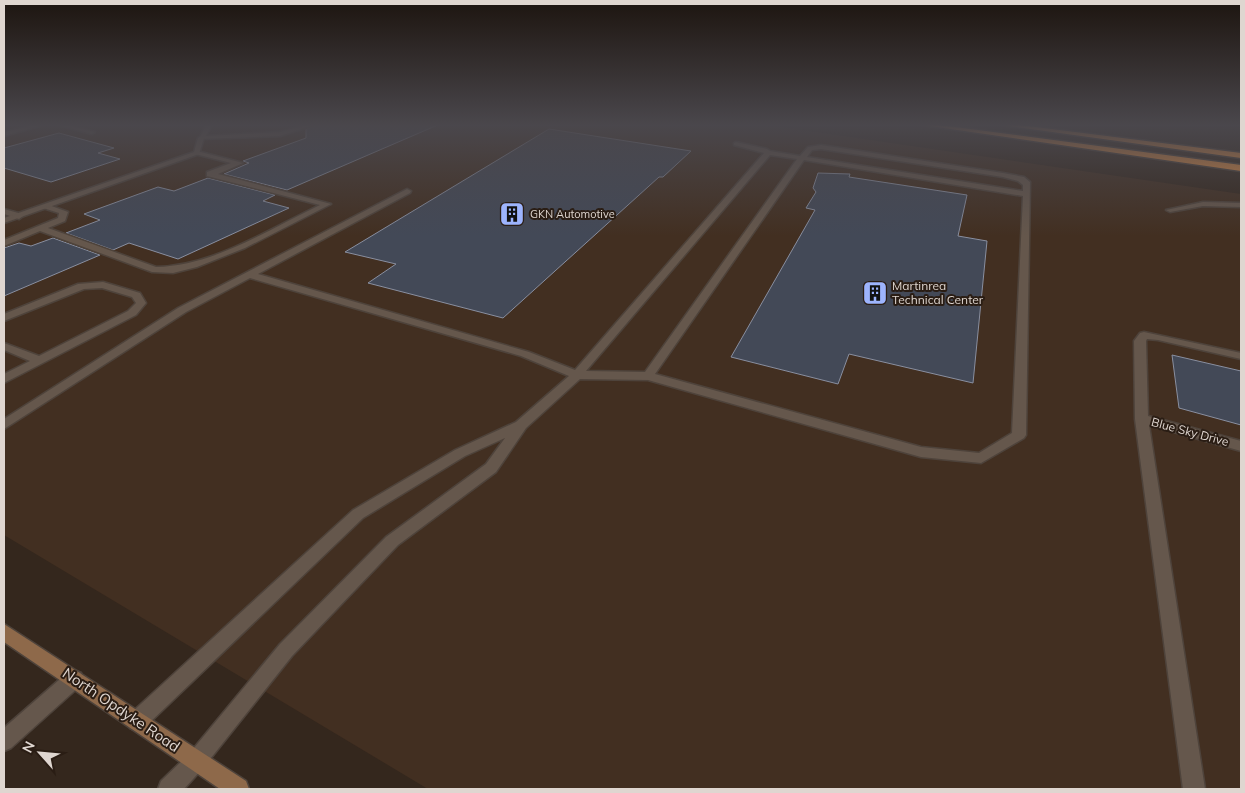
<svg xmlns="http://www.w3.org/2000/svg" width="1245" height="793" font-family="Mulish,sans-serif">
	<rect width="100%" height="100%" fill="#34271d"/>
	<polygon fill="#422f21" points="4,125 768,125 1241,194 1241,789 428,789 4,535"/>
	<g fill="#434957" stroke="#898fa0">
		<polygon points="316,124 440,124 287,190 224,174 249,163 243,161 306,138 306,129"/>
		<polygon points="549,129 691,151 663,177 659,177 503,318 368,283 396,264 345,252"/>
		<polygon points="59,133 114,148 98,153 120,159 51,182 4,168 4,148"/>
		<polygon points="818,173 850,174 849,177 967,195 958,236 987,241 973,383 849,354 838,384 731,357 815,210 806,208 816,192 813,188"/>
		<polygon points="208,178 275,195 263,201 289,208 178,259 129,243 113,250 66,233 100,220 84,214 158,187 174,191"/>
		<polygon points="53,238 100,255 4,296 4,248 19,243 31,246"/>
		<polygon points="1172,355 1241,371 1241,425 1179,408"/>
	</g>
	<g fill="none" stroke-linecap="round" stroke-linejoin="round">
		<defs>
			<g id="service">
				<polygon points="34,125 43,125 4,136 4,132"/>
				<polygon points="58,125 67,125 95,132 92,134"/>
				<polygon points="206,125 212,125 206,136 280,132 306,125 314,125 280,136 199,139"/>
				<path d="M 736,142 L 767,149 L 770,151 L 800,156 L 808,147 L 821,145 L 1003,173 L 1024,177 L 1030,182 L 1026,435 L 1024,438 L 981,463 L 921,457 L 648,380 L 580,379 L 526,428 L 496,472 L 398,545 L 292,656 L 203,768 L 184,789 L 158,789 L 161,781 L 189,754 L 280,644 L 386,537 L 486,464 L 505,438 L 465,456 L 363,518 L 144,728 L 137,731 L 130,728 L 127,721 L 130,714 L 353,510 L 455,450 L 516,422 L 569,376 L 521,356 L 250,278 L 186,312 L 4,429 L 4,419 L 178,308 L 407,189 L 411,191 L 410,193 L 258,274 L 529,352 L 575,370 L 764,153 L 734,145 L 734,143 ZM 821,149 L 1003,177 L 1018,181 L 1023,185 L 1023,191 L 807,157 L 812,150 ZM 770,155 L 797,159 L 645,372 L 586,371 ZM 804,160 L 1023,196 L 1012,433 L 979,453 L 921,447 L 655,374 Z"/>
				<path d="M 197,151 L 243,163 L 218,174 L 331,204 L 245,248 L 197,267 L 173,273 L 152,272 L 40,231 L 4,246 L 4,240 L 58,218 L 59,213 L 43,208 L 42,206 L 46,204 L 68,212 L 65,221 L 48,228 L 156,267 C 214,266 269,229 320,205 L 207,176 L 207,172 L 231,163 L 195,154 L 194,153 Z"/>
				<polygon points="1203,202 1241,203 1241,207 1203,206 1170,212 1166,210"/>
				<polygon points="4,209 22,214 23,216 19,219 4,214"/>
				<polygon points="103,282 140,293 146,303 136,315 4,383 4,374 30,361 4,350 4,343 39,356 128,311 136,303 132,297 102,288 84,289 4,321 4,314 78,284"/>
				<polygon points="1144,332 1241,353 1241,359 1158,340 1147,339 1146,341 1148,416 1241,441 1241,451 1149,425 1205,789 1183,789 1135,419 1134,341 1140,333"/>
				<polygon points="74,670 81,673 83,679 81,685 11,748 4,751 4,728 67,673"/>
			</g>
			<polygon id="minor" points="201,136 204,138 199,154 4,223 4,218 194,152 198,138"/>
			<polygon id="secondary" points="4,624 246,781 249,789 220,789 4,642"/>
			<g id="motorway">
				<polygon points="923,125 940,125 1241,165 1241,171"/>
				<polygon points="1002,125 1020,125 1241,153 1241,158"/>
			</g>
		</defs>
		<use href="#service" stroke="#4e433b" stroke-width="3"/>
		<use href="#minor" stroke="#4e433b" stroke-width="3"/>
		<use href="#secondary" stroke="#4e433b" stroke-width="3"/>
		<use href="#motorway" stroke="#4e433b" stroke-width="3"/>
		<use href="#service" fill="#65574c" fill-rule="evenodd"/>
		<use href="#minor" fill="#65574c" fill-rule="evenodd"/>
		<use href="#secondary" fill="#8e694a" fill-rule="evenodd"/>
		<use href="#motorway" fill="#ec9345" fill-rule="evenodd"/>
	</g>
	<linearGradient id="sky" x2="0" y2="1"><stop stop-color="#1d1510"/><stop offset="0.53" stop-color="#4a474c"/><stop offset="1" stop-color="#4a474c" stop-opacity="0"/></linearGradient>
	<rect width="1245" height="236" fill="url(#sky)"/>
	<defs>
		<symbol id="building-square" viewBox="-11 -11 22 22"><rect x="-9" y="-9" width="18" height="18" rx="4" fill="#9db4fd" stroke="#2a1d14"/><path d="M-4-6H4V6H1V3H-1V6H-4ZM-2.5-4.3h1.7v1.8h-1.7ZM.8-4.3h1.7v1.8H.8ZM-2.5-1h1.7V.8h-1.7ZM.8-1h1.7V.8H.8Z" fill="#111"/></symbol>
	</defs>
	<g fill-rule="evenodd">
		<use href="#building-square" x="498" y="200" width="28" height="28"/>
		<use href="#building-square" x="861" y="279" width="28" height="28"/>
	</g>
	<g text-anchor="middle" stroke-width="4" stroke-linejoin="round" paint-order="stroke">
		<g font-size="11" fill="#dfd6d0" stroke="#2a1d14" text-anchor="start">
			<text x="530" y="218">GKN Automotive</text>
		</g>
		<g font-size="12" fill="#dfd6d0" stroke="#2a1d14" text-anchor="start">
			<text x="892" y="290">Martinrea<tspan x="892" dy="14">Technical Center</tspan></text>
		</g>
		<g font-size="12" fill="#dfd6d0" stroke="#2a1d14">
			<text transform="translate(1190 432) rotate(15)" y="4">Blue Sky Drive</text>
		</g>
		<g font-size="15" fill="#dfd6d0" stroke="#2a1d14">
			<text transform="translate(121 710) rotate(34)" y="5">North Opdyke Road</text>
		</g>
	</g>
	<rect width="1245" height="793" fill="none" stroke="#dfd6d0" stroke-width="10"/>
	<g transform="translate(40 753) rotate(297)" stroke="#2a1d14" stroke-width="4" paint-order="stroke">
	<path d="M0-4L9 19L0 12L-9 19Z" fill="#dfd6d0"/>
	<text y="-8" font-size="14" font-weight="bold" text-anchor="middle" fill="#dfd6d0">N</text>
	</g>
</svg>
